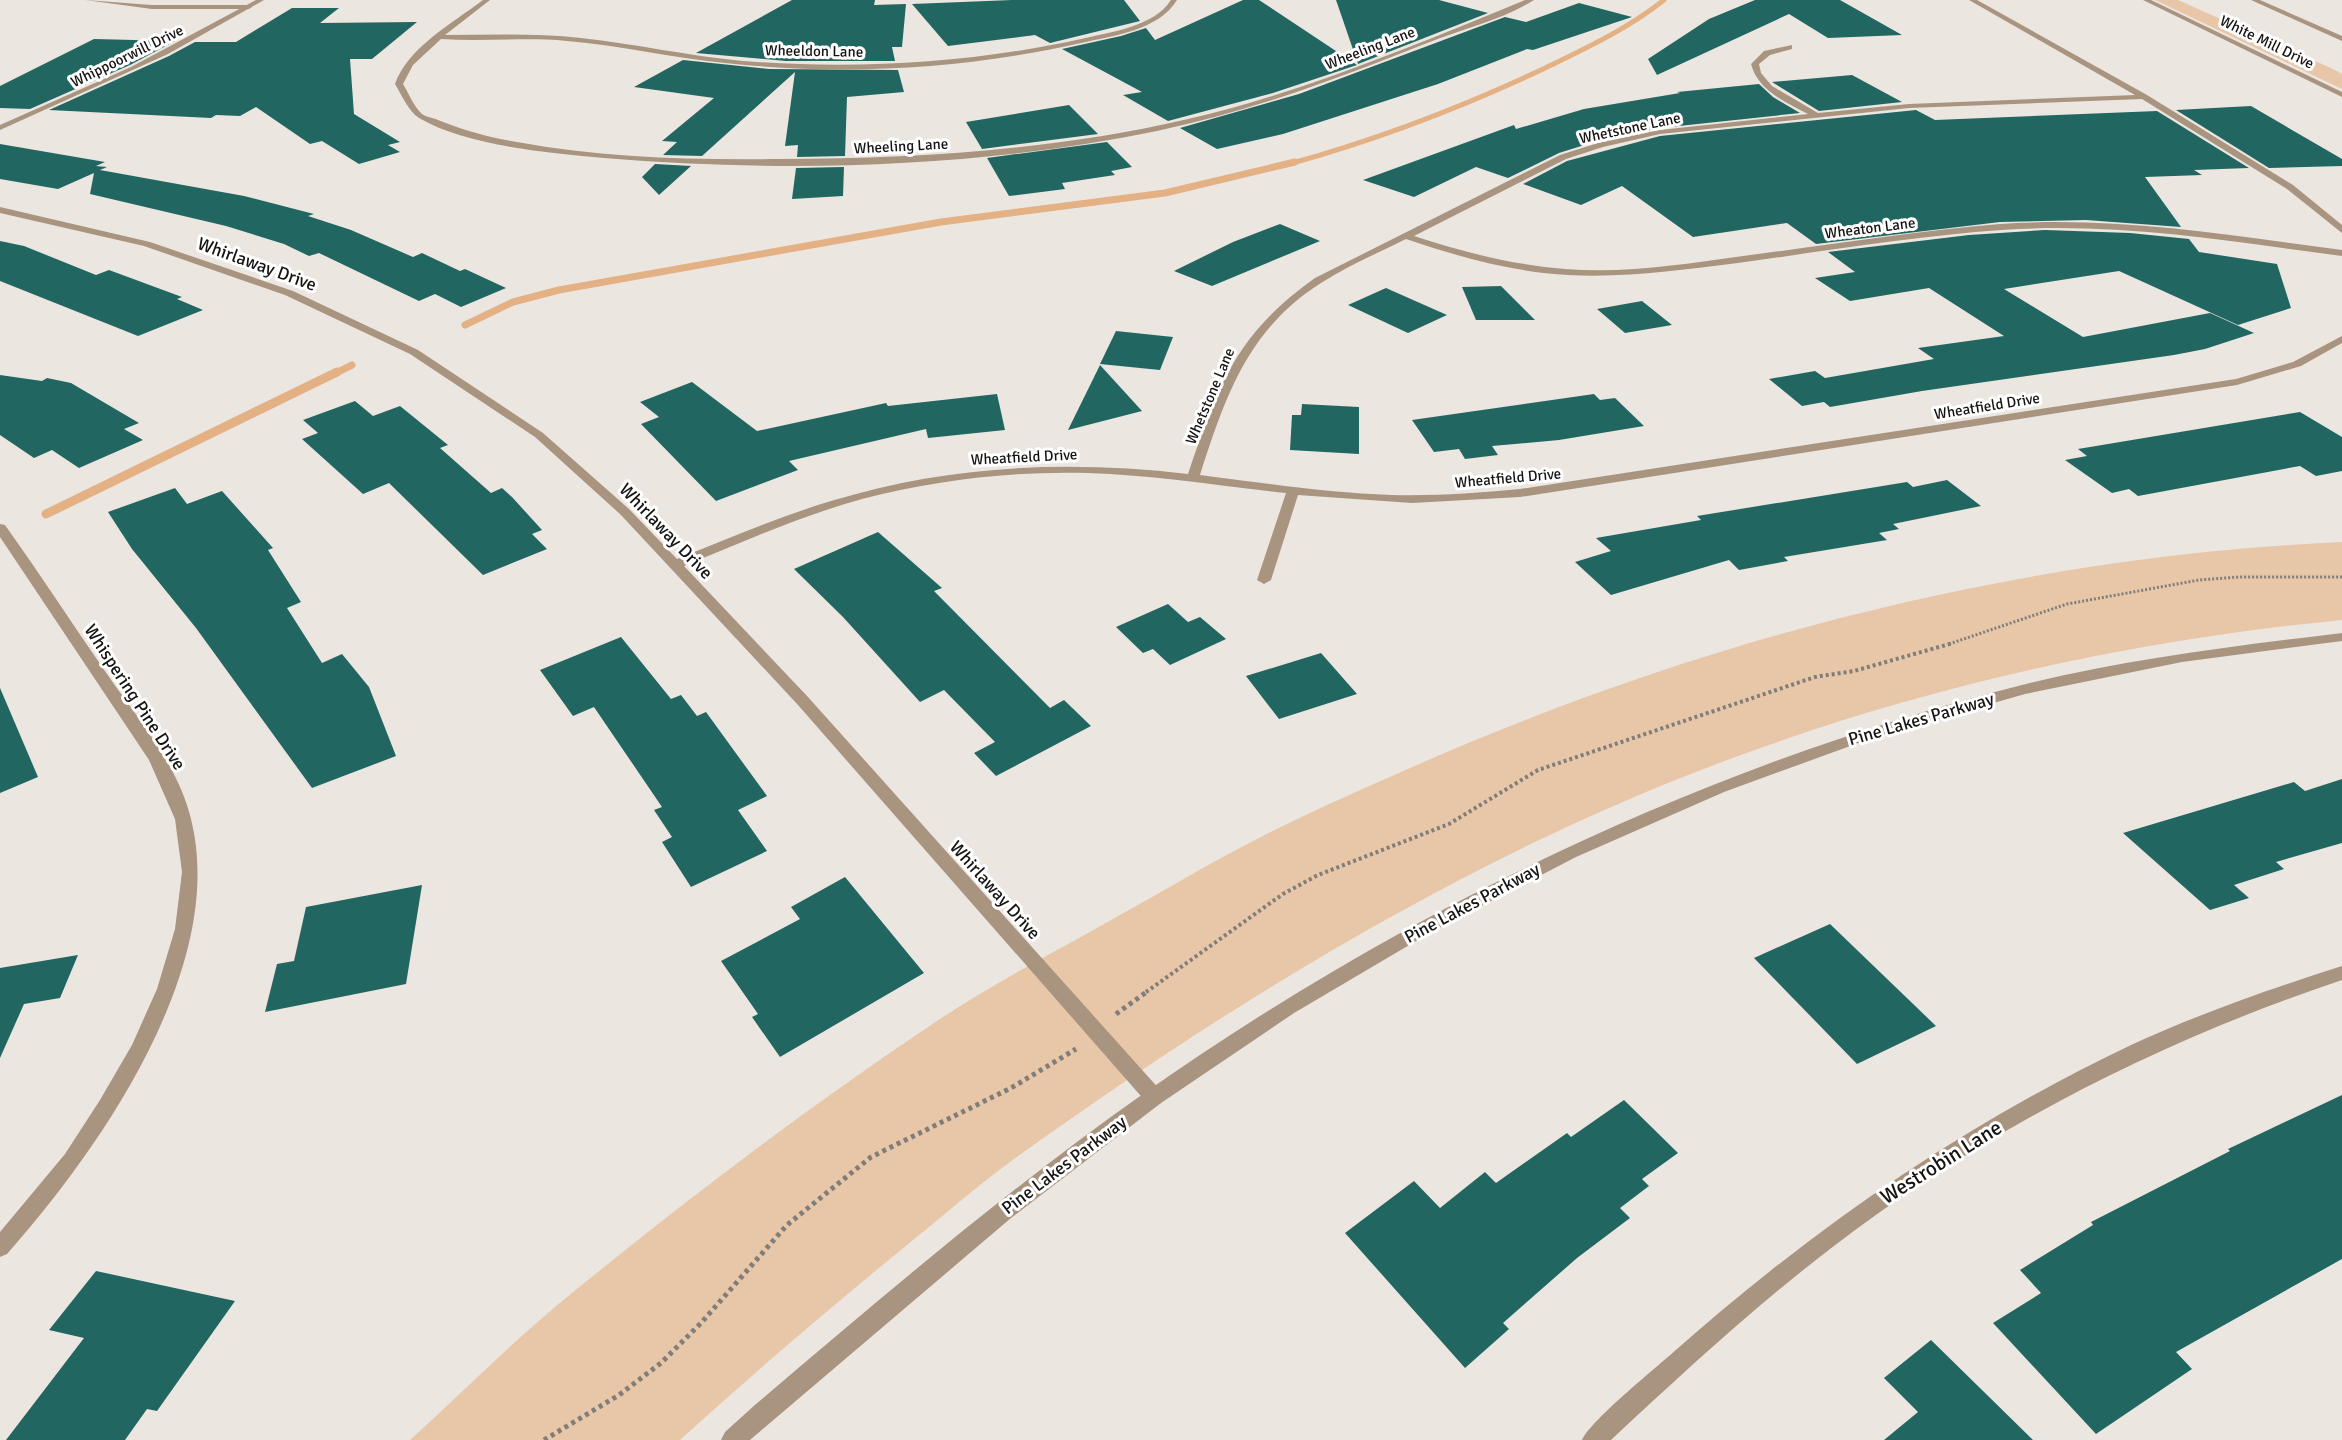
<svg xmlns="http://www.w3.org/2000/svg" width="2342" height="1440" font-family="Signika,sans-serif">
	<rect width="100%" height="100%" fill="#ece6e0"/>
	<g fill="#e8c7a9">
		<polygon points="2155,0 2178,0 2333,69 2342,74 2342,89"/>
		<path d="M 2342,542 L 2342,620 C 2147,639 1953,680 1769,745 C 1496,840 1248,991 1014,1159 C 981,1183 950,1210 918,1236 C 837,1302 757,1370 680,1440 L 410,1440 C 464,1391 516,1338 572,1293 C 687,1199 807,1108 931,1025 C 991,984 1057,951 1120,915 C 1158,894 1196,871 1234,851 C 1286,823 1339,799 1392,776 C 1692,641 2013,557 2342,542 Z"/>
	</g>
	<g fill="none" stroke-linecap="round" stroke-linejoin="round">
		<path stroke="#e3b184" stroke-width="5" d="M 1289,164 C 1376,140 1460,108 1541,70 C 1584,49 1626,30 1664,0"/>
		<g stroke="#e3b184" stroke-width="7">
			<polyline points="465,325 513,302 559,290 941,222 1165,193 1295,162"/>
			<polyline points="334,374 352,365"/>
		</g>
		<polyline stroke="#e3b184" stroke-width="9" points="46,514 337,372"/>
	</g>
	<g fill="#226662">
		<polygon points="792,0 875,0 874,5 906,4 902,47 892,47 895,61 786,61 696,53"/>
		<polygon points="1012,0 1124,0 1140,21 1050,43 1035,35 948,46 912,4"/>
		<polygon points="1243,0 1259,0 1357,65 1273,93 1168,121 1123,95 1142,92 1062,49 1121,36 1146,28 1155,40"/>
		<polygon points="1336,0 1439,0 1488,13 1358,64"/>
		<polygon points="1755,0 1840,0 1902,35 1828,38 1789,14 1657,75 1648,59 1709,19"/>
		<polygon points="1579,3 1632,17 1533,50 1527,49 1438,84 1283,134 1217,149 1180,128 1299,94 1505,17 1526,22"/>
		<polygon points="292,8 339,8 320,23 417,22 372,59 350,59 354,114 400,142 388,145 400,152 359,164 322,141 310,144 256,107 240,116 216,115 211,118 49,110 169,56 195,42 236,42"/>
		<polygon points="94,39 175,41 130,65 30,109 0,108 0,86"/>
		<polygon points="683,60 769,69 898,70 904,92 847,97 845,156 797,157 798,145 785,146 795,72 702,156 663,155 677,142 662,141 714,98 634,87"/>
		<polygon points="1852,75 1902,102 1819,111 1772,82"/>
		<polygon points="1759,84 1773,97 1800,113 1660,128 1597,141 1559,153 1508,178 1476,167 1414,197 1363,180 1514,125 1516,129 1584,109 1680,93 1677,92"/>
		<polygon points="1069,105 1098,134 982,149 966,122"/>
		<polygon points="2251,106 2342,159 2342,166 2269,168 2176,110"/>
		<polygon points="1916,110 1935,120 2157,111 2249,168 2194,170 2202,175 2145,177 2181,227 2086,220 2000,222 1816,244 1787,223 1693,237 1622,186 1581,205 1523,184 1567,161 1660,136"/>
		<polygon points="1107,142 1132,167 1111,171 1115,175 1062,183 1065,189 1009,196 987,158"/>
		<polygon points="0,144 105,162 96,166 107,167 100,170 244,196 314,214 308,216 351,230 413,257 422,253 460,271 465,269 506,288 461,307 435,294 419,301 319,253 309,256 284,244 226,226 90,194 94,173 58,189 0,179"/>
		<polygon points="655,164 691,166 659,195 642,177"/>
		<polygon points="844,167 843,196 792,199 796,168"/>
		<polygon points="1280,224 1320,241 1212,286 1174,271 1233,242"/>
		<polygon points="2045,230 2130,233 2189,239 2199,252 2277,264 2291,308 2238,325 2119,271 2004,289 2083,337 2210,313 2254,333 2205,349 2174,355 1922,391 1830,407 1824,402 1802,406 1769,379 1815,371 1825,378 1934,359 1918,348 2004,336 1929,288 1850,301 1815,278 1855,272 1828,252 1969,235"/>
		<polygon points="0,241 24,246 96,275 109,270 182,297 177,299 203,310 138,336 0,281"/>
		<polygon points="1501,286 1535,320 1476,320 1462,287"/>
		<polygon points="1386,288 1447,315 1408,333 1348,305"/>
		<polygon points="1642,301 1672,325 1625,333 1597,309"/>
		<polygon points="1116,331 1173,337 1160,370 1100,364"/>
		<polygon points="1100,365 1142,411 1068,430"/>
		<polygon points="0,375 42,381 47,378 71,383 139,423 124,429 143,440 79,468 52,450 34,458 0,435"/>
		<polygon points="692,382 757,431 886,403 888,406 997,394 1005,430 928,438 926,429 789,461 798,470 716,501 641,424 659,417 640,402"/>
		<polygon points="1594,394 1600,400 1615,398 1644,426 1559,440 1492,446 1498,455 1465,459 1459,449 1434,452 1412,420"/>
		<polygon points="355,401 373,416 400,406 448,445 440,448 491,493 502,488 512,497 542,530 532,534 547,549 483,575 389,483 363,494 302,439 318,433 303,420"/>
		<polygon points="1302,404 1359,407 1359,454 1290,450 1292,415 1301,415"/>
		<polygon points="2300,412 2342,437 2342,471 2316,476 2300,466 2138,496 2129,489 2112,493 2065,460 2087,456 2078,449"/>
		<polygon points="1947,480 1981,506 1893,524 1899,529 1879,533 1887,540 1784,557 1788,561 1739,570 1729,560 1611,595 1575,562 1611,551 1596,538 1701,520 1697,516 1907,482 1913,487"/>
		<polygon points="175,488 187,504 222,491 273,548 268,550 301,602 287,608 322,663 342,654 369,687 396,756 312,788 196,628 132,549 108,512"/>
		<polygon points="878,532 942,588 934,591 1050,708 1064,700 1091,726 996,776 974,753 995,742 944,690 920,702 843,617 794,569"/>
		<polygon points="1168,604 1188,622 1200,617 1226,639 1170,665 1153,649 1143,653 1116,627"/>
		<polygon points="621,637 671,699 681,695 697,716 706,712 767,796 738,810 767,851 691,887 662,842 672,837 654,810 662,807 594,707 573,716 540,670"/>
		<polygon points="1321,653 1357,694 1279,719 1246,676"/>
		<polygon points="0,688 38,777 0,793"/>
		<polygon points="2342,779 2342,843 2276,862 2284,869 2234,885 2249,898 2210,910 2123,833 2294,782 2305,791"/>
		<polygon points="845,877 924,973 780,1057 752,1017 758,1014 721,961 800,919 791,907"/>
		<polygon points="422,885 406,984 265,1012 277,964 294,961 306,907"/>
		<polygon points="1830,924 1936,1026 1857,1064 1754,958"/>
		<polygon points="78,955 60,998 24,1004 0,1058 0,968"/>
		<polygon points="2342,1095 2342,1259 2176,1352 2192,1369 2096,1434 1993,1323 2041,1293 2020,1270 2093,1225 2091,1222 2230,1151 2228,1149"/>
		<polygon points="1624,1100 1678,1153 1642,1179 1649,1186 1620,1208 1630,1218 1577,1258 1503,1323 1509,1329 1465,1368 1345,1233 1414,1181 1440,1208 1485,1172 1496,1183 1567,1133 1571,1137"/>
		<polygon points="96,1271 235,1301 157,1411 147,1409 125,1440 6,1440 84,1338 49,1330"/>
		<polygon points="1931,1340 2033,1440 1884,1440 1918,1412 1884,1378"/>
	</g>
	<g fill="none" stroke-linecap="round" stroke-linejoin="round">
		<polyline stroke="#817d79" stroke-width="3" stroke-dasharray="2 2" stroke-linecap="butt" points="1949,644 2067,604 2199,580 2239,577 2342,577"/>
		<polyline stroke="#817d79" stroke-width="4" stroke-dasharray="3 3" stroke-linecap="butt" points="1146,992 1283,894 1318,875 1449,824 1538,770 1815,677 1854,671 1953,643"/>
		<g stroke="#817d79" stroke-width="5" stroke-dasharray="4 4" stroke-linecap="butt">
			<polyline points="1116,1014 1148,991"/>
			<polyline points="544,1440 619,1395 661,1363 701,1323 787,1225 871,1157 1011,1088 1076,1049"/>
		</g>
		<g fill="#a99480" fill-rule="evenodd">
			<polygon points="85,0 152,5 249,5 252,7 249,9 152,9"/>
			<path d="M 483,0 L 490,0 L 445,35 C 491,35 536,33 581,38 C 636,44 689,56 743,61 C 856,70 971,63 1081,39 C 1110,32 1154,27 1171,0 L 1177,0 C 1159,30 1113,36 1081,43 C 965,69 843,76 725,63 C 672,58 620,45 567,41 C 525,37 483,42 441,39 L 413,65 L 403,84 C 408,92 414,107 422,114 C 426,117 434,118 438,120 C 465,131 488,137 517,142 C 603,158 692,160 780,159 C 917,159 1054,150 1188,119 C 1301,93 1418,44 1525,0 L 1534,0 C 1505,18 1467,28 1435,40 C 1344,76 1253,111 1157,131 C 977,168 787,173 604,158 C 549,153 467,146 419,118 C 409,112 401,94 395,84 C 408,47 453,23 483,0 Z"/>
			<path d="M 1969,0 L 1977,0 L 2147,95 L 2293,185 L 2342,225 L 2342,233 L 2287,189 L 2142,99 L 1909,108 L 1660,134 L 1603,147 L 1566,159 L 1414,236 C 1463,252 1513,265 1565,269 C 1625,274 1684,264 1743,256 C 1829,245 1914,231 2000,224 C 2114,216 2229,235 2342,250 L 2342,256 C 2229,241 2116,222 2002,230 C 1914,236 1826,251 1738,263 C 1681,270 1626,278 1568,275 C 1513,272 1459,257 1406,239 C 1378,253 1347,266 1321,283 C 1248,329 1225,397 1200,475 C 1264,483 1328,493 1392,495 C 1435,496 1477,493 1520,489 L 2236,379 L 2293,362 L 2342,336 L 2342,343 L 2301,366 L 2237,385 L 1520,497 L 1412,503 L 1298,495 L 1271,580 L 1264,584 L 1257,580 L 1286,493 C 1220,486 1154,475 1087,473 C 1011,471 935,480 862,499 C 801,516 742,542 684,566 L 808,697 L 1161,1091 L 1164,1097 L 1161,1103 L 1154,1106 L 1147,1103 L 798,705 L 621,515 L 535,437 L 410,354 L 285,295 L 144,246 L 0,213 L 0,207 L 150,242 L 293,291 L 418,350 L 543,433 L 629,509 L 677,559 C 728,539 778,517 831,501 C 948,465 1067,460 1188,474 C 1218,385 1236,334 1315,278 L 1560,155 L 1598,143 L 1660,130 L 1808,114 C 1786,102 1758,91 1751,64 L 1764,51 L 1792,45 L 1792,49 L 1770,55 L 1759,64 L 1761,73 L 1772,86 L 1818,113 L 1909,104 L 2135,95 Z"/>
			<polygon points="2251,0 2260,0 2342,36 2342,41"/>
			<path d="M 0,524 L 5,525 C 40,574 73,625 107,674 C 138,719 178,765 191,819 C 228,966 100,1149 7,1254 L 0,1257 L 0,1232 L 65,1154 L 100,1100 L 132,1045 L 157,989 L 175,929 L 182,872 L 175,819 L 149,760 L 0,537 Z"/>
			<path d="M 2342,966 L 2342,980 C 2157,1042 1985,1130 1830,1249 C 1753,1308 1682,1374 1611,1440 L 1582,1440 C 1591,1420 1657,1367 1677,1349 C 1814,1228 1963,1125 2129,1046 C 2198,1014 2270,989 2342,966 Z"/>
		</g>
		<g fill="#a99480" fill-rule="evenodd">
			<polygon points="256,0 264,0 168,54 0,130 0,125 131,67"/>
			<polygon points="2143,0 2151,0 2342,92 2342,97"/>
			<path d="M 2342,633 L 2342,641 L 2182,662 L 2025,694 L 1875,737 L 1724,792 L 1576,857 L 1433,931 L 1294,1013 L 1161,1103 L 1011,1218 L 750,1440 L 721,1440 L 725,1432 L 756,1404 C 882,1297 1008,1189 1143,1094 C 1409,907 1706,765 2022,685 C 2127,659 2235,646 2342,633 Z"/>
		</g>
	</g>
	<g text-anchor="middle" stroke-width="6" stroke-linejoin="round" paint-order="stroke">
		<g font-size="15" fill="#161412" stroke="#fff">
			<text transform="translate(2267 42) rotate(26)" y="5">White Mill Drive</text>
			<text transform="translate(1370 48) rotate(-21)" y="5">Wheeling Lane</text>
			<text transform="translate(814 51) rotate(1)" y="5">Wheeldon Lane</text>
			<text transform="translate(127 56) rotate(-26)" y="5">Whippoorwill Drive</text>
			<text transform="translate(1630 128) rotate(-12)" y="5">Whetstone Lane</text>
			<text transform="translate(901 146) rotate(-3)" y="5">Wheeling Lane</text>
			<text transform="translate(1870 228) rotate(-7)" y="5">Wheaton Lane</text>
			<text transform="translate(1210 396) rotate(-67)" y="5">Whetstone Lane</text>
			<text transform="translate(1987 406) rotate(-9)" y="5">Wheatfield Drive</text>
			<text transform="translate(1024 457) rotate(-3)" y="5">Wheatfield Drive</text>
			<text transform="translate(1508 478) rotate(-5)" y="5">Wheatfield Drive</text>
		</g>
		<g font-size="18" fill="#161412" stroke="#fff">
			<text transform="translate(257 264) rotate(20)" y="6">Whirlaway Drive</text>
			<text transform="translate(666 531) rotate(46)" y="6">Whirlaway Drive</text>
			<text transform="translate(135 697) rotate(57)" y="6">Whispering Pine Drive</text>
			<text transform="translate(1921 719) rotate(-16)" y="6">Pine Lakes Parkway</text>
			<text transform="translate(995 890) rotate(48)" y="6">Whirlaway Drive</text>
			<text transform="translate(1472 903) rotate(-28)" y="6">Pine Lakes Parkway</text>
			<text transform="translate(1064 1165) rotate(-37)" y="6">Pine Lakes Parkway</text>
		</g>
		<g font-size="21" fill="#161412" stroke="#fff">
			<text transform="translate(1941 1162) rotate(-32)" y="7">Westrobin Lane</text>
		</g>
	</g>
</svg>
